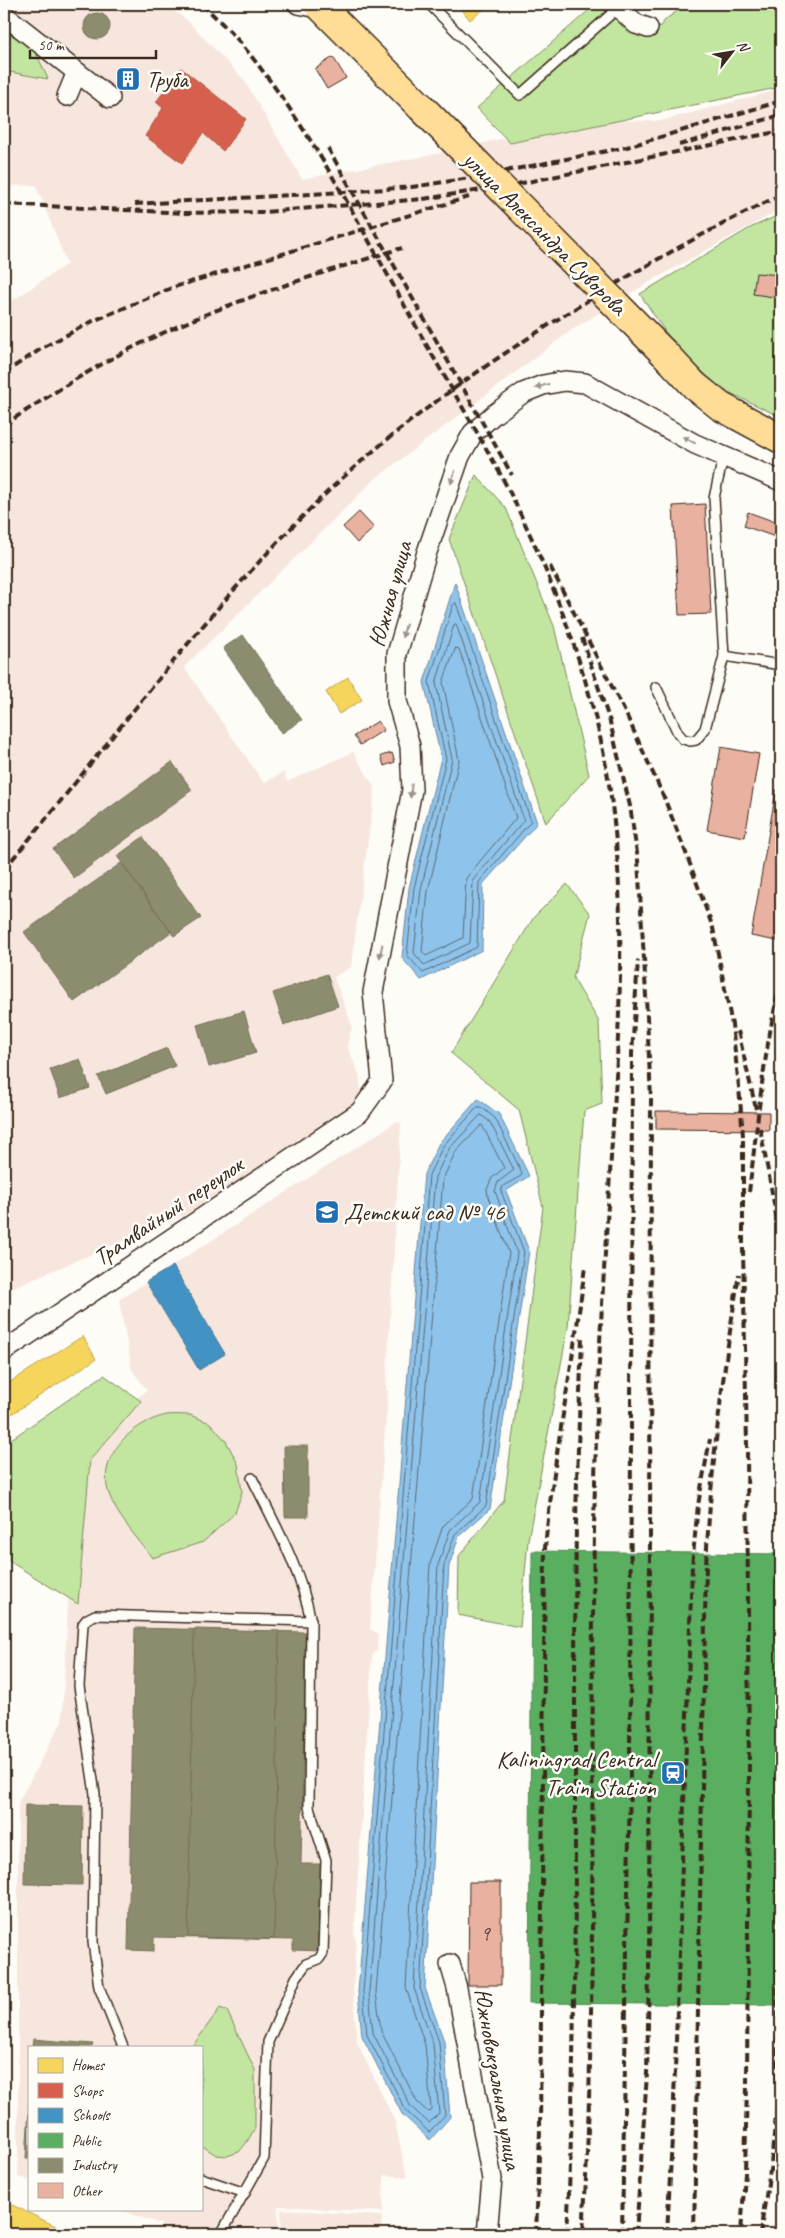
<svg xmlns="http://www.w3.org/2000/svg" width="785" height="2238" font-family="Caveat,sans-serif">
	<rect width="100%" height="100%" fill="#fdfcf7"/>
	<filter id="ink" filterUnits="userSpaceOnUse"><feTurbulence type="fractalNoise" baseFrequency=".02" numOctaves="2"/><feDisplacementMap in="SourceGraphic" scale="10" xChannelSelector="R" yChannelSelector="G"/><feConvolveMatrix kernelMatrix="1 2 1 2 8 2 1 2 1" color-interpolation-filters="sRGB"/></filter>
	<g filter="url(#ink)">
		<g fill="#f7e6dd">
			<polygon points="4,4 164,4 187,20 244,80 302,179 426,156 584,120 661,121 781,89 781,209 651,281 573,329 375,479 184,667 264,783 284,772 287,782 353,752 375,788 351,967 334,977 352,1026 347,1046 359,1074 362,1097 326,1123 187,1214 4,1291 4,306 67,264 36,185 4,186"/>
			<polygon points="396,1122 401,1123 386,1390 388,1391 370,1629 378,1634 377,1650 372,1656 354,1936 356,1941 353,1991 357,2042 395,2122 407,2177 384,2175 383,2212 278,2206 279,2234 162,2234 161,2224 116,2209 201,2209 201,2047 29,2047 29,2180 18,2177 18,1803 62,1721 76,1446 147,1390 132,1370 119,1300"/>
			<polygon points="281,2209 382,2216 381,2234 282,2234"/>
		</g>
		<g fill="#c2e6a0" stroke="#7e885f">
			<polygon points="596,4 650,38 666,19 687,4 781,4 781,87 510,143 477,108"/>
			<polygon points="4,32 32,44 48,79 4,71"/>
			<polygon points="781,214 781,417 722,389 676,348 640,294 750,228"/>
			<polygon points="476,475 506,508 554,626 589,775 546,823 449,539"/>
			<polygon points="567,884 590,914 573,978 599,1022 602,1104 584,1111 568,1327 528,1540 520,1627 458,1615 459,1556 504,1500 543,1207 519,1110 451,1053 534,917"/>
			<polygon points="104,1375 141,1401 90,1460 78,1604 4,1558 4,1444"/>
			<path d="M 190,1415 L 210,1423 L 226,1441 L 238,1464 L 242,1492 L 235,1513 L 203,1542 L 152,1558 C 138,1538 117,1517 109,1494 C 96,1457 132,1422 167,1415 C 174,1414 183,1415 190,1415 Z"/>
			<polygon points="220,2008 227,2011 255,2070 255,2128 247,2142 239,2152 227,2156 216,2155 201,2145 201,2047 192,2047"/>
		</g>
		<g fill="#8ec4ec" stroke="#6d869a">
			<polygon points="455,582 537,823 483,884 482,950 421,980 402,958 409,888 441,758 424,682"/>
			<polygon points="478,1099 499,1114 529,1176 506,1191 529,1251 490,1509 459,1536 449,1566 425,1988 444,2041 450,2117 430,2140 402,2114 362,2036 358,1992 424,1174 439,1143"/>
		</g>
		<g fill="#f6d55c" stroke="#bea249">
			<polygon points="457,4 490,4 470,20"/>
			<polygon points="348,677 362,700 339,714 326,692"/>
			<polygon points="83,1336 96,1359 4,1419 4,1386"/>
			<polygon points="4,2201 72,2234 4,2233"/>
		</g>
		<polygon fill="#d6604d" stroke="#a8503f" points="181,68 246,119 223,151 203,133 182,163 145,136 163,108 156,102"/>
		<polygon fill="#4393c3" stroke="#417492" points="173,1266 225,1354 199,1370 146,1282"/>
		<polygon fill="#5aae61" stroke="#51864d" points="532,1551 781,1554 781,2005 529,2003"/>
		<g fill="#8c8c6e" stroke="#746f56">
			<circle cx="97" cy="26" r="13"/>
			<circle cx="128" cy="78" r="7"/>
			<polygon points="243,635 302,720 282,733 223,648"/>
			<polygon points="172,762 192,790 74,878 53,849"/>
			<polygon points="143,837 201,918 174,936 117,856"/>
			<polygon points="121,863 171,932 74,1002 24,932"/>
			<polygon points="327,974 338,1006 284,1025 273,993"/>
			<polygon points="244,1011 256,1053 209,1067 197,1025"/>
			<polygon points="167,1048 175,1066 106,1094 98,1076"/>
			<polygon points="80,1059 90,1088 60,1098 50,1069"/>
			<polygon points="284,1446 308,1446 308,1517 285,1517"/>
			<polygon points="135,1628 306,1632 301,1864 323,1864 321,1951 293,1950 293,1940 154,1937 154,1951 128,1950"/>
			<polygon points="194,1629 279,1631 274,1939 188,1937"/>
			<polygon points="25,1805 83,1806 82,1885 24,1884"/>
			<polygon points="33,2039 93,2044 92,2047 32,2047"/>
			<polygon points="29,2109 29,2158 26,2158"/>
		</g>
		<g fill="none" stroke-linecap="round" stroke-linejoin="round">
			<g stroke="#5c6870" stroke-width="1">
				<polygon points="456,603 531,821 479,882 477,947 423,973 407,955 414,888 446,759 429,682 453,605"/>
				<polygon points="456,624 524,820 473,880 470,943 424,965 414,953 421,889 452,759 436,683 454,625"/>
				<polygon points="456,648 459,649 516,818 466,878 463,938 426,956 422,951 428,891 459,760 443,683"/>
				<polygon points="478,1107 481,1107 495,1118 522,1173 521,1176 503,1186 501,1191 524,1252 486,1506 455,1534 444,1565 420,1988 439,2042 445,2115 429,2132 406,2111 367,2035 363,1992 429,1175 443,1146"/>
				<polygon points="481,1115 490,1122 514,1170 498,1182 495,1191 517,1253 480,1502 450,1530 438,1565 414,1988 433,2044 439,2113 429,2123 411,2107 373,2033 369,1992 435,1177 449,1149"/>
				<polygon points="482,1125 504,1168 492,1178 487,1189 488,1197 509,1253 473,1499 443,1526 430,1564 406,1988 425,2045 431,2109 428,2112 417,2102 381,2031 376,1992 443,1179 455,1153"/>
			</g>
		</g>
		<g fill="#e9b19f" stroke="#3b2a1e">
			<polygon points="333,57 346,78 327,89 315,69"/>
			<polygon points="756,273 781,275 781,298 753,294"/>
			<polygon points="705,504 711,614 679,615 673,506"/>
			<polygon points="359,512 374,528 357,543 343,527"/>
			<polygon points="748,512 781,524 781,539 744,526"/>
			<polygon points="378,721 384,730 360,745 354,736"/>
			<polygon points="721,747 759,754 745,837 707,830"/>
			<polygon points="392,753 395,762 384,766 381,756"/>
			<polygon points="776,790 781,791 781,915 777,941 751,936"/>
			<polygon points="656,1111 769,1112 769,1130 656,1129"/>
			<polygon points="469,1882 501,1882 501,1985 468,1985"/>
		</g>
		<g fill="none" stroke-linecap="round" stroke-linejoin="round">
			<defs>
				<g id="lane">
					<polyline points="429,4 520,95 618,8"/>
					<polyline points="724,656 781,665"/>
					<polyline points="656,687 678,733 683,739 690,741 696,740 705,729 724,656 714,498 723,458"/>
					<polyline points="123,2047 99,1987 93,1942 95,1794 79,1686 83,1624 87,1619 95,1615 311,1621"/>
					<polyline points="201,2178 245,2193"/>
					<path d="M 221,2234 L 264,2158 L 268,2042 L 296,1978 L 306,1964 L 319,1959 L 323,1953 L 326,1860 L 309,1807 L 311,1621 C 301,1570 275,1524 252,1478"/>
					<polyline points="310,2234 334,2234"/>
				</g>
				<g id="street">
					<polyline points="298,4 324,9"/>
					<polyline points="615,4 636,24 648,28"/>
					<polyline points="4,15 110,98"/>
					<polyline points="67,96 77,72"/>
					<polyline points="4,1351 360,1112 382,1081 373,992 412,790 410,746 397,701 397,654 427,552 460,456 473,433 493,415 523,393 543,385 565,381 585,383 695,444 781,481"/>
					<polyline points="450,1964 457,1988 492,2179 487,2234"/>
				</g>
				<g id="primary">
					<polyline points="318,4 421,107"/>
					<polyline points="664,353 695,386 720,406 781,439"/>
				</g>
			</defs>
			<use href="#lane" stroke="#3b2a1e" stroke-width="12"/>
			<use href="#street" stroke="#3b2a1e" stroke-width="22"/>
			<use href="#primary" stroke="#3b2a1e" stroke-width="31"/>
			<use href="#lane" stroke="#fdfcf7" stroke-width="9"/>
			<use href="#street" stroke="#fdfcf7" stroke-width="19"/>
			<use href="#primary" stroke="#ffdd96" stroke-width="28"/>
			<g stroke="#3b2a1e" stroke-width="4" stroke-dasharray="8 4" stroke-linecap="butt">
				<path d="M 202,4 C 216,18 231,31 243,46 C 313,131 362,230 416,326 C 444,377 475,427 503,479 C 548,566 588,669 606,766 C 628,889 620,1017 612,1141 C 605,1255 597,1368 595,1482 C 589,1732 598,1984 583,2234"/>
				<polyline points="679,145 781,115"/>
				<polyline points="328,148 512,475"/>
				<polyline points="4,204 186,213 264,212 423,199 507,186 781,131"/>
				<polyline points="135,204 345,192 412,187 470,178 627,147 781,101"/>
				<polyline points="780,209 781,208"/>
				<polyline points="4,373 44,347 93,321 174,287 469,197"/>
				<path d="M 4,425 C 44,399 85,372 128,350 C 215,305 309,277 402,248"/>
				<polyline points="550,566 626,714 663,795 686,853 713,928 732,1025 739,1087 743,1136 743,1249 747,1445 749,1772 747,2083 745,2173 741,2234"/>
				<polyline points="582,638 610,722 630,806 638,860 645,976 651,1099 649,1973 647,2074 636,2234"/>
				<path d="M 4,869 C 105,751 195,624 305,514 C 376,442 459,382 544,328 C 621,279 699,234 781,195"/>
				<polyline points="738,1031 756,1109"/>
				<polyline points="760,1128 781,1241"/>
				<path d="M 749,1192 C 758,1122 763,1051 781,982"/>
				<path d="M 536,2234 L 540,2130 L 545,1548 C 554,1453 574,1360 585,1266"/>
				<path d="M 567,2234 C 579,1998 573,1761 576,1525 C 577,1462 580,1399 582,1336"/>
				<polyline points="622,2234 630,1777 632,1054 638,960"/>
				<polyline points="667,2234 674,2100 692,1566 698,1505 710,1439"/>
				<path d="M 694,2234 L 706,1565 C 711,1468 723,1370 739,1274"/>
				<polyline points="760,2234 771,2164 777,2106 781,1542"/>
				<polyline points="774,2234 781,2200"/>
			</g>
			<defs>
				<polyline id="primary-bridge" points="421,107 664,353"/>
			</defs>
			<use href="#primary-bridge" stroke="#3b2a1e" stroke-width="31" stroke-linecap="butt"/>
			<use href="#primary-bridge" stroke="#ffdd96" stroke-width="28"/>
		</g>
		<defs><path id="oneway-solid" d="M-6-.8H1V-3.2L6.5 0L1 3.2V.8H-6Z" transform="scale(1.25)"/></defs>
		<g fill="#9c938a">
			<use href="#oneway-solid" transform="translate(542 386) rotate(162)"/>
			<use href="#oneway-solid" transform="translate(689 440) rotate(-152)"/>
			<use href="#oneway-solid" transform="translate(453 477) rotate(109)"/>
			<use href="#oneway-solid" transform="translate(404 631) rotate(106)"/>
			<use href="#oneway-solid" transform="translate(411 791) rotate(95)"/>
			<use href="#oneway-solid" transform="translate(381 951) rotate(101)"/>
		</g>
	</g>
	<defs>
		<symbol id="building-square" viewBox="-11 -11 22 22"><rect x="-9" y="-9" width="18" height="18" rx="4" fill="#1f6fb2" stroke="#fdfcf7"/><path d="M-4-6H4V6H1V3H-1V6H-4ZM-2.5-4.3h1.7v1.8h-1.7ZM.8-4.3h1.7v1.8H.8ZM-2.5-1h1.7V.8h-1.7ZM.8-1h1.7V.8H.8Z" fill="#fff"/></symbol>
		<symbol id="school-square" viewBox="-11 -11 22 22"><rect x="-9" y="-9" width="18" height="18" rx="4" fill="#1f6fb2" stroke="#fdfcf7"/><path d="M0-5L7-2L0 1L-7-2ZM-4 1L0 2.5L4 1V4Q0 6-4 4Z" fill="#fff"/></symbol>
		<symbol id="station-square" viewBox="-11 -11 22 22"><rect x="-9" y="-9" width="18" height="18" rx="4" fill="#1f6fb2" stroke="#fdfcf7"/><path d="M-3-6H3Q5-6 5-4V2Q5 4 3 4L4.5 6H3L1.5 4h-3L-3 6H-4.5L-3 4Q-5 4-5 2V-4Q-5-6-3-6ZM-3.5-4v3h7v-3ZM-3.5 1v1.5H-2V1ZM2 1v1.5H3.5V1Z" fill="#fff"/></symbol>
	</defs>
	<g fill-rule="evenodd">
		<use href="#building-square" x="114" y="65" width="28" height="28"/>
		<use href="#school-square" x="313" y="1198" width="28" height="28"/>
		<use href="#station-square" x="659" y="1759" width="28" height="28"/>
	</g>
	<g text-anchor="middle" stroke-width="5" stroke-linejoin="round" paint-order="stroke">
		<g font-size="21" fill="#664c3e">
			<text x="485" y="1940">9</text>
		</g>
		<g font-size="24" fill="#3b2a1e" stroke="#fdfcf7" text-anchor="start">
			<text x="146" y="87">Труба</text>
			<text x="344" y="1220">Детский сад № 46</text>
			<text x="656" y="1767" text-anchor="end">Kaliningrad Central<tspan x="656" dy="28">Train Station</tspan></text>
		</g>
		<g font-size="24" fill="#3b2a1e" stroke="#fdfcf7">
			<text transform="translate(545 233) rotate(45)" y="8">улица Александра Суворова</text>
			<text transform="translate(390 594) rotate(-75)" y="8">Южная улица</text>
			<text transform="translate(168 1211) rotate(-34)" y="8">Трамвайный переулок</text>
			<text transform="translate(498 2079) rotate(80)" y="8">Южновокзальная улица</text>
		</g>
	</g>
	<rect width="785" height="2238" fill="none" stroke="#fdfcf7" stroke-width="20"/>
	<rect x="10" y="10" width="765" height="2218" fill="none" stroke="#3b2a1e" stroke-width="2" filter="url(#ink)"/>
	<rect x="28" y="2046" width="175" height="165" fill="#fdfcf7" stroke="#afa8a0"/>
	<rect x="38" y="2058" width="25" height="15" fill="#f6d55c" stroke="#afa8a0"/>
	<text x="72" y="2070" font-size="15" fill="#3b2a1e">Homes</text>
	<rect x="38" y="2083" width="25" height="15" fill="#d6604d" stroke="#afa8a0"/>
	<text x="72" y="2096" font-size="15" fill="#3b2a1e">Shops</text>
	<rect x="38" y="2108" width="25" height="15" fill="#4393c3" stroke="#afa8a0"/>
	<text x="72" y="2120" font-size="15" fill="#3b2a1e">Schools</text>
	<rect x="38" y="2133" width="25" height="15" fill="#5aae61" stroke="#afa8a0"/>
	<text x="72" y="2146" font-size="15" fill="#3b2a1e">Public</text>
	<rect x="38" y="2158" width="25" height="15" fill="#8c8c6e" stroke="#afa8a0"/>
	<text x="72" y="2170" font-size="15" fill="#3b2a1e">Industry</text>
	<rect x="38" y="2183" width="25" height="15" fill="#e9b19f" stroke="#afa8a0"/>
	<text x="72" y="2196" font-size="15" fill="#3b2a1e">Other</text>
	<g transform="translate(732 52) rotate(59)" stroke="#fdfcf7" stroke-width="4" paint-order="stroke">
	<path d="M0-4L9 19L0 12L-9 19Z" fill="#3b2a1e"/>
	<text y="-8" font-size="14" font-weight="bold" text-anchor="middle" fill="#3b2a1e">N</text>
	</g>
	<path d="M30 50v8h126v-8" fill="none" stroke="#3b2a1e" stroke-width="2.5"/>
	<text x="38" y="50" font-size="15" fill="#3b2a1e" stroke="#fdfcf7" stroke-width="4" paint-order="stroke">50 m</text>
</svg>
